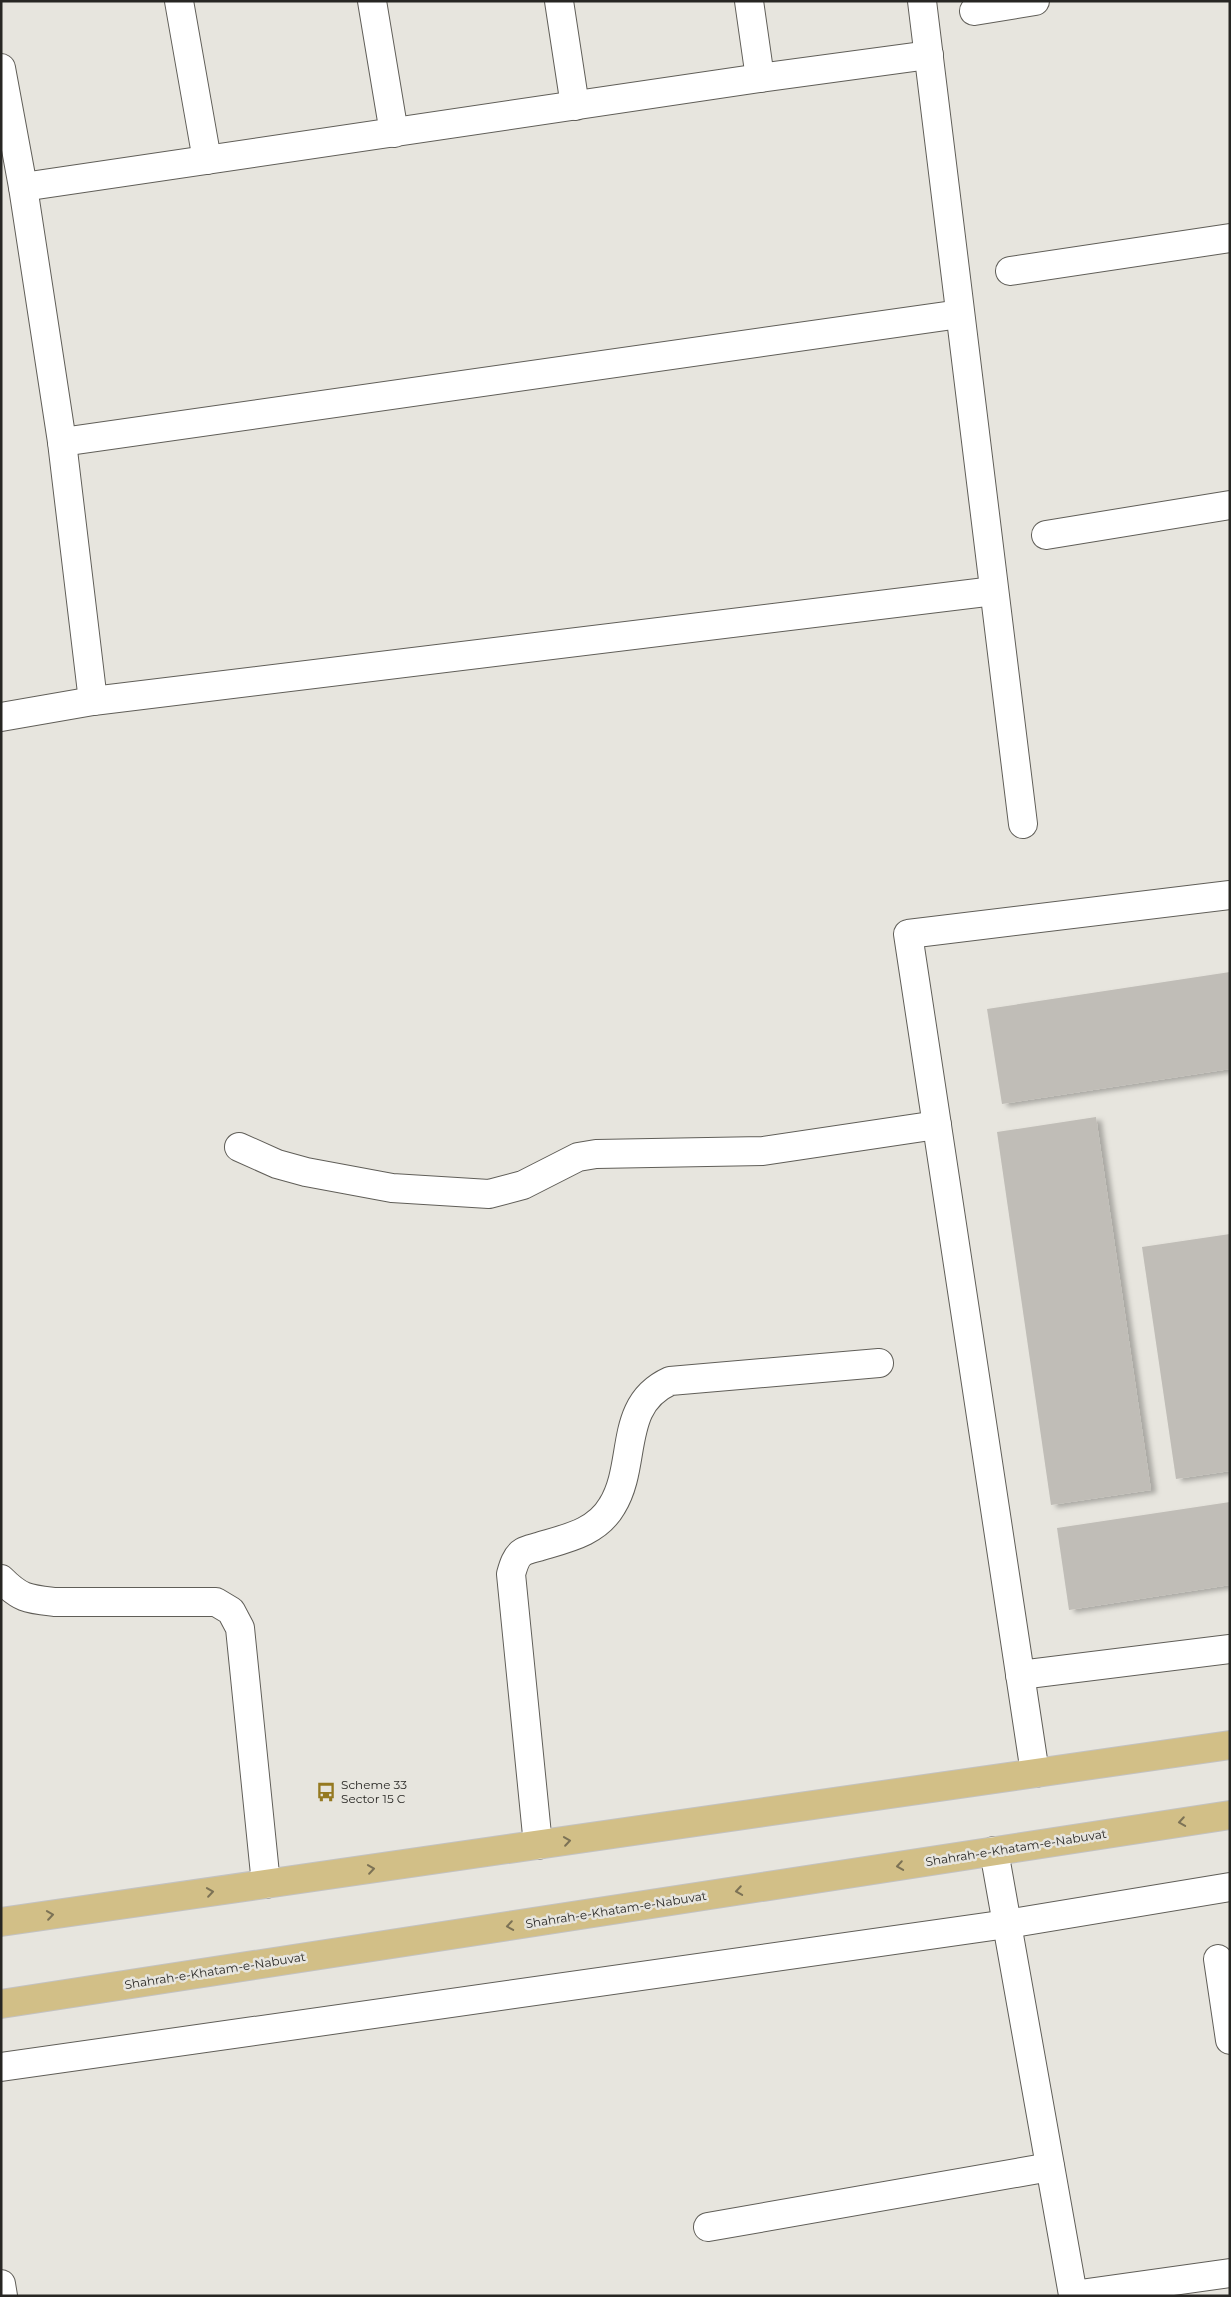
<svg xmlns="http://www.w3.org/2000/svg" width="1231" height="2297" font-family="Montserrat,sans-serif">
	<defs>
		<filter id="shadow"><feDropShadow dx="5.5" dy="3" stdDeviation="2.5" flood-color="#0004"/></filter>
	</defs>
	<rect width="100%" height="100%" fill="#e7e5de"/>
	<g fill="#c0bdb7" filter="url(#shadow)">
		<polygon points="1230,972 1230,1069 1002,1104 987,1009"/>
		<polygon points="1096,1117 1151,1490 1051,1505 997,1132"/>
		<polygon points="1230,1234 1230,1471 1176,1479 1142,1247"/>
		<polygon points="1230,1502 1230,1585 1069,1610 1057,1528"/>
	</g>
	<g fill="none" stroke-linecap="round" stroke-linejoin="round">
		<defs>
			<g id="minor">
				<polyline points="179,1 207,160"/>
				<polyline points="372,1 394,133"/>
				<polyline points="559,1 575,106"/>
				<polyline points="749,1 760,78"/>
				<polyline points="922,1 1023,824"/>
				<polyline points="974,11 1035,1"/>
				<polyline points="1,68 23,187 62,442 93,701"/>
				<polyline points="23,187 760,78 929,55"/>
				<polyline points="1010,271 1230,238"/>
				<polyline points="62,442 960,314"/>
				<polyline points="1046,535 1230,505"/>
				<polyline points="1,717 93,701 994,591"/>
				<polyline points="239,1147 277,1164 306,1172 392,1188 489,1194 523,1185 578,1157 596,1154 763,1151 937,1125"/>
				<path d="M 1,1579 C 21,1599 28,1599 55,1602 L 216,1602 L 231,1611 L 240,1628 L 266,1884"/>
				<polyline points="1020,1675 1230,1649"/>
				<polyline points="1035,1773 908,934 1230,895"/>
				<path d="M 538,1845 L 511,1574 C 513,1567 516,1556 523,1552 C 528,1549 536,1548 541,1546 C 568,1538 597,1532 612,1506 C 638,1464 617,1405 670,1381 L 879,1363"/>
				<polyline points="994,1851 1073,2295 1230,2273"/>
				<polyline points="1218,1959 1230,2040"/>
				<polyline points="1,2067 1007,1924 1230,1887"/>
				<polyline points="708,2227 1050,2167"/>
				<polyline points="1,2284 3,2296"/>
			</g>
			<g id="major">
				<polyline points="1,1922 1230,1745"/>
				<polyline points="1,2004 1230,1815"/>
			</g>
		</defs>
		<use href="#minor" stroke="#605e58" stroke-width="30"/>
		<use href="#major" stroke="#c3c2c1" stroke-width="30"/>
		<use href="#minor" stroke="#fff" stroke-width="28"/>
		<use href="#major" stroke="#d2bf87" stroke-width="28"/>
	</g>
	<defs><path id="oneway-chevron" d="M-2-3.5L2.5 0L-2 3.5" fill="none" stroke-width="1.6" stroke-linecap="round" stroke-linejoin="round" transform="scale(1.25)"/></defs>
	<g stroke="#7c7255">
		<use href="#oneway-chevron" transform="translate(1182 1822) rotate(171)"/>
		<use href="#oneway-chevron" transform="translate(567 1841) rotate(-8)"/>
		<use href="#oneway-chevron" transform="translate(900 1866) rotate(171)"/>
		<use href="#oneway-chevron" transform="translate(371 1869) rotate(-8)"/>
		<use href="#oneway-chevron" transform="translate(739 1891) rotate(171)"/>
		<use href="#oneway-chevron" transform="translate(210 1892) rotate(-8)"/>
		<use href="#oneway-chevron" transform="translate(50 1915) rotate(-8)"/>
		<use href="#oneway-chevron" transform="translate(510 1926) rotate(171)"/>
	</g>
	<defs>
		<symbol id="bus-bare" viewBox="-9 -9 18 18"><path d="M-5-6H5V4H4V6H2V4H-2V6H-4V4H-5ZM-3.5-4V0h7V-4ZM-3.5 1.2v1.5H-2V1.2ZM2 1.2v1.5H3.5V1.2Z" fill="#957920" stroke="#e7e5de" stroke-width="2.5" paint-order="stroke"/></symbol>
	</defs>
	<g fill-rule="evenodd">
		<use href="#bus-bare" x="312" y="1778" width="28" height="28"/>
	</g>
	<g text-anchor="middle" stroke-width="5" stroke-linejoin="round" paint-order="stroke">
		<g font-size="12" fill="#272623" stroke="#e7e5de" text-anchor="start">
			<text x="341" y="1789">Scheme 33<tspan x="341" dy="14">Sector 15 C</tspan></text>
		</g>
		<g font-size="12" fill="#272623" stroke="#e7e5de">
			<text transform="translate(1016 1848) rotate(-9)" y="4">Shahrah-e-Khatam-e-Nabuvat</text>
			<text transform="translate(616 1910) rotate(-9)" y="4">Shahrah-e-Khatam-e-Nabuvat</text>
			<text transform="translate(215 1971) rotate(-9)" y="4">Shahrah-e-Khatam-e-Nabuvat</text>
		</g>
	</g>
	<rect width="1231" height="2297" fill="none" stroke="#272623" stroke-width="5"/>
</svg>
